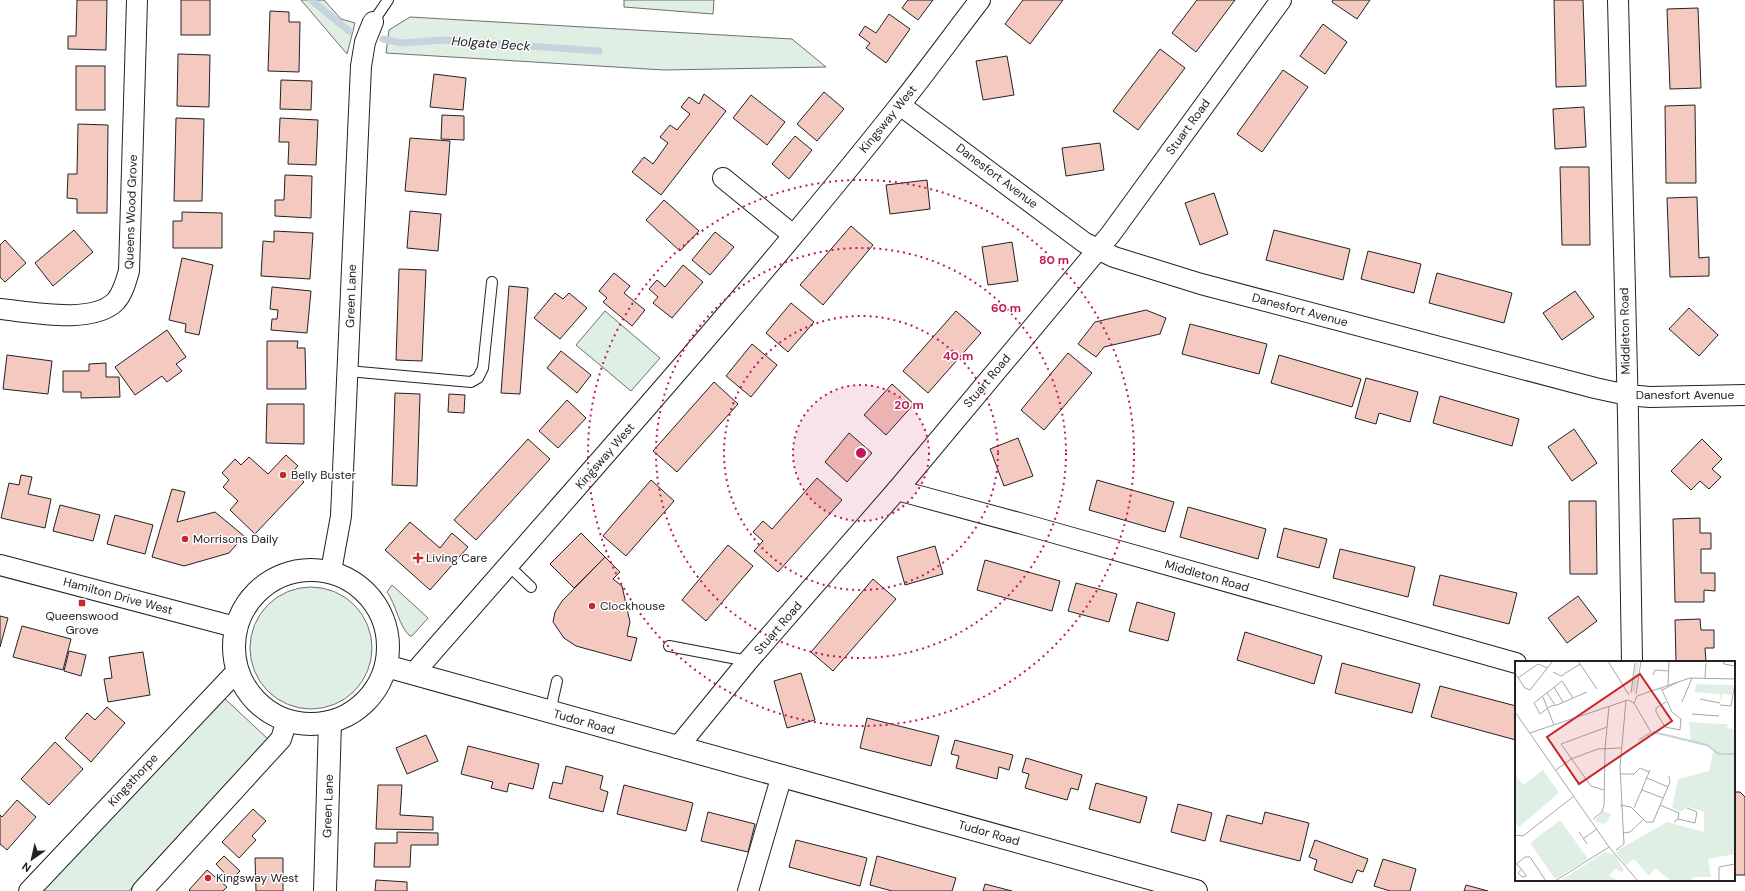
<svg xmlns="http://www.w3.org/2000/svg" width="1745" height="891" font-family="'DM Sans',sans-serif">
	<rect width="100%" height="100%" fill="#fff"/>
	<g fill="#e0efe3" stroke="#6f6f6f">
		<polygon points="301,0 324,0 341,19 355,23 347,54"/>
		<polygon points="624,0 714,0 713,14 624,7"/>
		<polygon points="410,17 792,39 826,67 664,70 386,53 389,30"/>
		<polygon points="605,311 660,358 631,391 576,345"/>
		<path d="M 392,585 L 428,618 L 412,636 L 410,636 C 399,627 396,604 387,592 Z"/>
		<circle cx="311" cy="648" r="61"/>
		<polygon points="224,698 268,739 129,891 43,891"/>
	</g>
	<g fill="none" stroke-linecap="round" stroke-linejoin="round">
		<g stroke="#c7d3dd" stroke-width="7">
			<polyline points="311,0 349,31"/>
			<polyline points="383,39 402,43 443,40 599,51"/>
		</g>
	</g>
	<g fill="#f3c9c0" stroke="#222">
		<polygon points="77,0 107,0 106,50 68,49 68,36 76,36"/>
		<rect x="181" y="0" width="29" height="35"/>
		<polygon points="908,0 933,0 918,20 902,8"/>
		<polygon points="1023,0 1063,0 1030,44 1005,24"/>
		<polygon points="1197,0 1235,0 1196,52 1172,33"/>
		<polygon points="1333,0 1370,0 1357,19 1332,2"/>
		<polygon points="1554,0 1583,0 1586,86 1556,87"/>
		<polygon points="1698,8 1701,88 1670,89 1667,9"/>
		<polygon points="270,11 289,12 289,22 300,22 299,72 268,71"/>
		<polygon points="889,14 910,29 886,63 866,48 870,43 859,35 865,26 876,33"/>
		<polygon points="1323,24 1347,42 1325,74 1300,56"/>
		<polygon points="1160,49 1185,68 1138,130 1113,111"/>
		<polygon points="178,54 210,55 209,107 177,106"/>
		<polygon points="1007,56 1014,95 983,100 976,61"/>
		<rect x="76" y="66" width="29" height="44"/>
		<polygon points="1283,70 1308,87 1262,152 1237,134"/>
		<polygon points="434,74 466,78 463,110 430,107"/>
		<polygon points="281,80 312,81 311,110 280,109"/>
		<polygon points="824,92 844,109 817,141 797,124"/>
		<polygon points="704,94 726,111 661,195 632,172 644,157 653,164 668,143 660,137 670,125 677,130 690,114 681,107 689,97 699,104"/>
		<polygon points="751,95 785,122 767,145 733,118"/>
		<polygon points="1695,105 1696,183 1666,183 1665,106"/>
		<polygon points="1584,107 1586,147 1555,149 1553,109"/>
		<polygon points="442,115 464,116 464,140 441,139"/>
		<polygon points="176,118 204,119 202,201 174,201"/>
		<polygon points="280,118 318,120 316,165 288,164 289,142 279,142"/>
		<polygon points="78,124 108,125 107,213 77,213 77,199 67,198 68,174 77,174"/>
		<polygon points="795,136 812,150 789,179 772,164"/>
		<polygon points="410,138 450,141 446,195 405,191"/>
		<polygon points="1100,143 1104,170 1066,176 1062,148"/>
		<polygon points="1560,167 1589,167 1590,245 1562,245"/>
		<polygon points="285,175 312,176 311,218 275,216 275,200 284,200"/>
		<polygon points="927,180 930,209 890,214 886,185"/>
		<polygon points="1214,193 1228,234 1200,245 1185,203"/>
		<polygon points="1697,197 1699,258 1709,257 1709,276 1670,277 1667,198"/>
		<polygon points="664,200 699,231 680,251 646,220"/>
		<polygon points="410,211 441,214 438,251 407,248"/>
		<polygon points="182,212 222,213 222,248 173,248 173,221 182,221"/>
		<polygon points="851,226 873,245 823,305 800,285"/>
		<polygon points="74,230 93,252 53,286 35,263"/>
		<polygon points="1274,230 1350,249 1343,280 1266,260"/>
		<polygon points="274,231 313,233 310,279 261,276 263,241 274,242"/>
		<polygon points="715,232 734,247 710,275 692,260"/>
		<polygon points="5,240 26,263 5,282 0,277 0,245"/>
		<polygon points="1012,242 1018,281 988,285 982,247"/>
		<polygon points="1368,251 1421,264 1414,293 1361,279"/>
		<polygon points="182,258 213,265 199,335 185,332 186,324 169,320"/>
		<polygon points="683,265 703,282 672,318 653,303 658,297 649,289 657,280 665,287"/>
		<polygon points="399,269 426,270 422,361 396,360"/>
		<polygon points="614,273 630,286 624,293 645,310 632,326 603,302 607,298 599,291"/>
		<polygon points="1437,273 1512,293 1504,323 1429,303"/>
		<polygon points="509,286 528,288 520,394 501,393"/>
		<polygon points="272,287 311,291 307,333 271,330 272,319 277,319 278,310 270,309"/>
		<polygon points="1575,291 1594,317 1562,340 1543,313"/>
		<polygon points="555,293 563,299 569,293 587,308 560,339 534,318"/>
		<polygon points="791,303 814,322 788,352 766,333"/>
		<polygon points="1689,308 1718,335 1699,356 1669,329"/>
		<polygon points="1146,310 1166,318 1160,334 1104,347 1096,357 1078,344 1095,322"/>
		<polygon points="956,311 981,333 928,393 903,371"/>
		<polygon points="1190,324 1267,344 1259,374 1182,354"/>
		<polygon points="167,330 186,357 176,364 182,371 167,382 162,376 135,395 115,367"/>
		<polygon points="267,341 298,341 297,348 305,348 306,389 267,389"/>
		<polygon points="752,344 777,365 751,397 726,376"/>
		<polygon points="561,351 591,375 577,393 547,368"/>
		<polygon points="1068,353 1092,373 1044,430 1021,410"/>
		<polygon points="7,355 52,361 48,394 3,389"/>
		<polygon points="1279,355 1361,379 1352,407 1271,383"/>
		<polygon points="106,363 106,377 119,377 120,397 81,398 81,392 63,392 63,371 89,371 89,364"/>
		<polygon points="1366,378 1418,392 1410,422 1379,413 1376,424 1355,418"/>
		<polygon points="714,382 738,404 677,472 653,451"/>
		<polygon points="892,384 914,404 886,435 864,415"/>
		<polygon points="395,393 420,394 417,486 392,485"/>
		<polygon points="449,394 465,395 464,413 448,412"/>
		<polygon points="1440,396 1519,419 1512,446 1433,423"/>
		<polygon points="567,400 586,418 558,448 539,431"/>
		<polygon points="267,404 304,404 304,444 266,443"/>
		<polygon points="1574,429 1597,463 1572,481 1548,447"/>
		<polygon points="849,433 872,453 847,482 825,462"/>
		<polygon points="1018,438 1033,476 1004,486 990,449"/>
		<polygon points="528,439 550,459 476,540 454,520"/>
		<polygon points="1702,439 1722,459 1712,469 1721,477 1709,489 1700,481 1691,490 1671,471"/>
		<polygon points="286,455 298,466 293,471 304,482 255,534 230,510 238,501 223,487 229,480 222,473 235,459 241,465 249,457 268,474"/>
		<polygon points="21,475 32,477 28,494 51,499 45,528 1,518 9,483 19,485"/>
		<polygon points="817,478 842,500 778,572 754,551 763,541 753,532 763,521 772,529"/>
		<polygon points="651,480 674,501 626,556 603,536"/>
		<polygon points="1097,480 1174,502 1165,532 1089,510"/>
		<polygon points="172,489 185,492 177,522 215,512 244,536 229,553 184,566 152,557"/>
		<polygon points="1569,501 1596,501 1597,574 1570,574"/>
		<polygon points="60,505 100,515 93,541 53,531"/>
		<polygon points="1188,507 1266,529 1258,559 1180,537"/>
		<polygon points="115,515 153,525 145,554 107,544"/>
		<polygon points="1700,518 1700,533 1711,533 1711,549 1701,549 1701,573 1715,573 1715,591 1704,590 1704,602 1675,602 1673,519"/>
		<polygon points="410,522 440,548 452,533 468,547 430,590 385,550"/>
		<polygon points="1284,528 1327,539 1319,568 1277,557"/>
		<polygon points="581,533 605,557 574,588 550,564"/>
		<polygon points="728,545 753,566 706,621 682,600"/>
		<polygon points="935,546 943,574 905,585 897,557"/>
		<polygon points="1340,549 1415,567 1408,597 1333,578"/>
		<polygon points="605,557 620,572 613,579 622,586 630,622 627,636 637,638 631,661 576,646 564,638 553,622 555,612 562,601"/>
		<polygon points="985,560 1060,581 1052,611 977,590"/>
		<polygon points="1440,575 1517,593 1509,624 1433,605"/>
		<polygon points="873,579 896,599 833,671 811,652"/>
		<polygon points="1076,583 1117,594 1109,622 1068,611"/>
		<polygon points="1578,596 1597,621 1567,643 1548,618"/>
		<polygon points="1137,602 1175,613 1168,641 1129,631"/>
		<polygon points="0,616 8,618 0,647"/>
		<polygon points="1700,619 1701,630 1714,630 1714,648 1705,648 1706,662 1676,662 1675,620"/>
		<polygon points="22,626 71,639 63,670 13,657"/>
		<polygon points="1245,632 1322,656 1314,684 1237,660"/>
		<polygon points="69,651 86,655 81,676 64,671"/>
		<polygon points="143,652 150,695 108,702 104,679 112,678 109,657"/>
		<polygon points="1342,663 1420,684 1412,713 1335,693"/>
		<polygon points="801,673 815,720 787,728 774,681"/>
		<polygon points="1440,686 1516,706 1516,740 1431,717"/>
		<polygon points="107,707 125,723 91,762 65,738 87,713 95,720"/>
		<polygon points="867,718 939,736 931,766 860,748"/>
		<polygon points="426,735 438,761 407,774 396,748"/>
		<polygon points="955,740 1013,755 1009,770 999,767 997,779 956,768 959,756 951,754"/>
		<polygon points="55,742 83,769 49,805 21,779"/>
		<polygon points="468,746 539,764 533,789 509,783 507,792 491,788 493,782 461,774"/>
		<polygon points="1026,758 1082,775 1078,790 1071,788 1067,800 1025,788 1029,774 1022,772"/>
		<polygon points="566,766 603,776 600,789 608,792 603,812 549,798 553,782 562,784"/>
		<polygon points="1096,783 1147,797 1140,823 1089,809"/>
		<polygon points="378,785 402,785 400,815 433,817 433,830 376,829"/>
		<polygon points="624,785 693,803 686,831 617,814"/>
		<polygon points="1734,792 1740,792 1745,797 1745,875 1734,875"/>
		<polygon points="17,800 36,817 7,850 0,844 0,815 2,817"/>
		<polygon points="1178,804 1212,813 1205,841 1171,832"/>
		<polygon points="253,809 266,821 252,836 256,840 239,858 222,842"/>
		<polygon points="708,812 755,824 748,852 701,841"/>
		<polygon points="1265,812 1309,823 1300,861 1220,841 1227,815 1262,824"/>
		<polygon points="397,832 438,833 438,845 411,845 410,867 374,867 375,843 397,843"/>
		<polygon points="796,840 867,858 860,886 789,867"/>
		<polygon points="1315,840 1368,859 1363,872 1357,870 1352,883 1314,870 1317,860 1309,857"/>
		<polygon points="224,856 240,871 231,880 216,864"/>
		<polygon points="877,856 956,878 952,891 892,891 870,885"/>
		<polygon points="255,858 283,858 283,891 256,891"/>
		<polygon points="1383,859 1416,869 1410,891 1390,891 1374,886"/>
		<polygon points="207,870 227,887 223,891 190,891 189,890"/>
		<polygon points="376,880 407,882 407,891 375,891"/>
		<polygon points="985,884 1012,891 983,891"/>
		<polygon points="1466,885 1488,891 1464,891"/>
	</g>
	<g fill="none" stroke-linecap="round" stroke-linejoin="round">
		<defs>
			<g id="lane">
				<polyline points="373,22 388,0"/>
				<polyline points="348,371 471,382 478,378 483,368 492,282"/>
				<polyline points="508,565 531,587"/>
				<polyline points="669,646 748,661"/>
				<polyline points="550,712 557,681"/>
			</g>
			<g id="street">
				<polyline points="1618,0 1628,416 1632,662"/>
				<polyline points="900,105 1085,243 1114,257 1201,284 1595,388 1627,395 1650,397 1745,395"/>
				<polyline points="723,178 793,235"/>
				<path d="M 0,309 C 31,312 93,325 116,301 C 123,293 126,281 129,271 L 137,0"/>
				<polyline points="897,490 1030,526 1516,663"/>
				<polyline points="0,565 235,627"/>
				<polyline points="331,571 341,516 361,66 365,42 373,22"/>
				<path d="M 413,674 C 577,486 744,301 899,106 C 927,71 953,35 980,0"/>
				<polyline points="677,748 748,661 897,490 1110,235 1281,0"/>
				<polyline points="29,891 237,671"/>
				<polyline points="142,891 281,739 287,720"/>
				<polyline points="748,891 782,775"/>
			</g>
			<g id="secondary">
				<circle cx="311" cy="647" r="77"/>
				<polyline points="386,666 1196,891"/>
				<polyline points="325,891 330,722"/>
			</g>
		</defs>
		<use href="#lane" stroke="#222" stroke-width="12"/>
		<use href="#street" stroke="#222" stroke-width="22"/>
		<use href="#secondary" stroke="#222" stroke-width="24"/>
		<use href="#lane" stroke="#fff" stroke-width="10"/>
		<use href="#street" stroke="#fff" stroke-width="20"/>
		<use href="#secondary" stroke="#fff" stroke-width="22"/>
	</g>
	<circle cx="861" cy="453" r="68" fill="#c2185b" fill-opacity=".12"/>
	<g fill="none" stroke="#c2185b" stroke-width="2" stroke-dasharray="2 4">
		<circle cx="861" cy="453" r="68"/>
		<circle cx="861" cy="453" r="137"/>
		<circle cx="861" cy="453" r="205"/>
		<circle cx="861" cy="453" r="273"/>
	</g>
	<g fill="#c62828" stroke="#fff" stroke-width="1.5">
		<circle cx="283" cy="475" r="4"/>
		<circle cx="185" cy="539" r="4"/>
		<path d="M416 552h4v4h4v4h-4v4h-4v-4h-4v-4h4z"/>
		<rect x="78" y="599" width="8" height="8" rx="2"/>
		<circle cx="592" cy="606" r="4"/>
		<circle cx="208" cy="878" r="4"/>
	</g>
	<g text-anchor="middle" stroke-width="3" stroke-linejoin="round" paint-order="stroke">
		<g font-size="12" fill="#222" stroke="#fff">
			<text transform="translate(888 119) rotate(-51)" y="4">Kingsway West</text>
			<text transform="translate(1188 127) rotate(-54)" y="4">Stuart Road</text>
			<text transform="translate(997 176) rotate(37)" y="4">Danesfort Avenue</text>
			<text transform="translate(131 212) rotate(-88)" y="4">Queens Wood Grove</text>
			<text transform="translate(351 296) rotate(-88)" y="4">Green Lane</text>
			<text transform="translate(1300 310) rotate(15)" y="4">Danesfort Avenue</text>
			<text transform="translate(1625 331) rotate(-91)" y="4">Middleton Road</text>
			<text transform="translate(987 381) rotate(-50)" y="4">Stuart Road</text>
			<text x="1685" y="399">Danesfort Avenue</text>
			<text transform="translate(605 456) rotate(-49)" y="4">Kingsway West</text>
			<text transform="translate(1207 576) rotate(16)" y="4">Middleton Road</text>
			<text transform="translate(118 596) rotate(15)" y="4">Hamilton Drive West</text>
			<text transform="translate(778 628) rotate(-49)" y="4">Stuart Road</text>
			<text transform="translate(584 722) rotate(16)" y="4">Tudor Road</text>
			<text transform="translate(133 780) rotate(-47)" y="4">Kingsthorpe</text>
			<text transform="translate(328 806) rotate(-88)" y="4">Green Lane</text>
			<text transform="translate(989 833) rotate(16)" y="4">Tudor Road</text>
		</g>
		<g font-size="12" fill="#222" stroke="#fff" text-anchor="start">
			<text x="291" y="479">Belly Buster</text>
			<text x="193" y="543">Morrisons Daily</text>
			<text x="426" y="562">Living Care</text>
			<text x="600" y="610">Clockhouse</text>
			<text x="82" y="620" text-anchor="middle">Queenswood<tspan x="82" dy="14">Grove</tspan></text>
			<text x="216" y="882">Kingsway West</text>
		</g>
		<g font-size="13" font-style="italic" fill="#222" stroke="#fff">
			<text transform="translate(491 43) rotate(4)" y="5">Holgate Beck</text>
		</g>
	</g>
	<g transform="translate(1515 661)">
		<rect width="220" height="220" fill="#fff"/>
		<path d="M 124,0 L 120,31 L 117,31 L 121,2 ZM 182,23 L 218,24 L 217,34 L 207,33 L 206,43 L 205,33 L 179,31 ZM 204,58 L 204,63 L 213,63 L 212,67 L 220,68 L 220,193 L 193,198 L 196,216 L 179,216 L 175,220 L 156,220 L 140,207 L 134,215 L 119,198 L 111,204 L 101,192 L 103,189 L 152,161 L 189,171 L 189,151 L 173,146 L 165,151 L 157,146 L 163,118 L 194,110 L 199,87 L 138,72 L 137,70 L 176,79 L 174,61 L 203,63 ZM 28,109 L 44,132 L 4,166 L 0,161 L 0,113 L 8,124 ZM 89,150 L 96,153 L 93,160 L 89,163 L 79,160 ZM 45,159 L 73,198 L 40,218 L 15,182 ZM 90,191 L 100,194 L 109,209 L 107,211 L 100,208 L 94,215 L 105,220 L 45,220 Z" fill="#e0efe3"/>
		<path fill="none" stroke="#c7d3dd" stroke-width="2" d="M 138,71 L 192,84 L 204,93 L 220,93M 124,79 L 135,72"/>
		<path fill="none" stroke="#a7a7a7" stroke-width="1" d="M 63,0 L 82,28M 93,0 L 114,34M 208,0 L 209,3 L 220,5M 38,11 L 46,15 L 65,3M 0,12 L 10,27 L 15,29 L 38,0M 138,14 L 140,9 L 153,10M 3,17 L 23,3 L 33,7M 190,17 L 191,2M 153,24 L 154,0M 39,26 L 48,41M 146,27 L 157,51 L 166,58 L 165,69 L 150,66 L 141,51 L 141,47 L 151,41M 147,29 L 163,21M 32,32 L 40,44M 116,32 L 120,2M 121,33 L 126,0M 122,35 L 175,17 L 220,18M 28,36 L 39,64M 58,37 L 47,20 L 19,42 L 25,53 L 36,45 L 42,44 L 65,34 L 72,31M 185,38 L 205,42M 113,39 L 119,42 L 122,35M 167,41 L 177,17M 119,42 L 137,73M 205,44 L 216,45 L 220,22M 0,51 L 94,186 L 123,220M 177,53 L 204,55M 15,72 L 113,39M 41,109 L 56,98 L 83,88 L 106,87M 105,113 L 119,113 L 125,107 L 134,111M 132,117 L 153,126M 89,129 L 76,125 L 46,83 L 92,66M 127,129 L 148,137M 105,144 L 116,146 L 131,161 L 138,161 L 155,121 L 154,115M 145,144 L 164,152 L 163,158M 119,147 L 135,109M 78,158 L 87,151 L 89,144 L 90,88 L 94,45M 159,161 L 163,158 L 180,162 L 182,151 L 172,147M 64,171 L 72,183M 108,172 L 115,171 L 129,158M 0,174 L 8,175 L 59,135M 68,178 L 82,168M 101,189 L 109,183 L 105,106 L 111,39M 2,203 L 11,214 L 11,215 L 7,216 L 3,212 L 6,209M 0,204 L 10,196 L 15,196 L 31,220M 40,220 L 94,186M 204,220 L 204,206 L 220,203"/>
		<path fill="#c62828" fill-opacity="0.15" stroke="#c62828" stroke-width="2" d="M 125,13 L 157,60 L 64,123 L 32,76 Z"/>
		<rect width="220" height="220" fill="none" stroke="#222" stroke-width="2"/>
	</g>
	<circle cx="861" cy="453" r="6" fill="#c2185b" stroke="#fff" stroke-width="2"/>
	<g font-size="12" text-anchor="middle" font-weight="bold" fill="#c2185b" stroke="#fff" stroke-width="3" stroke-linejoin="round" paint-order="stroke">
		<text x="1054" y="264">80 m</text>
		<text x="1006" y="312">60 m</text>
		<text x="958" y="360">40 m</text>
		<text x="909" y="409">20 m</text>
	</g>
	<g transform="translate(32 859) rotate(214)" stroke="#ffffff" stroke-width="3" paint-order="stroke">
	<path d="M0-3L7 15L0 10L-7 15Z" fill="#222222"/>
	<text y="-6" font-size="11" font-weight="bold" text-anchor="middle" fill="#222222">N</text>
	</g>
</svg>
